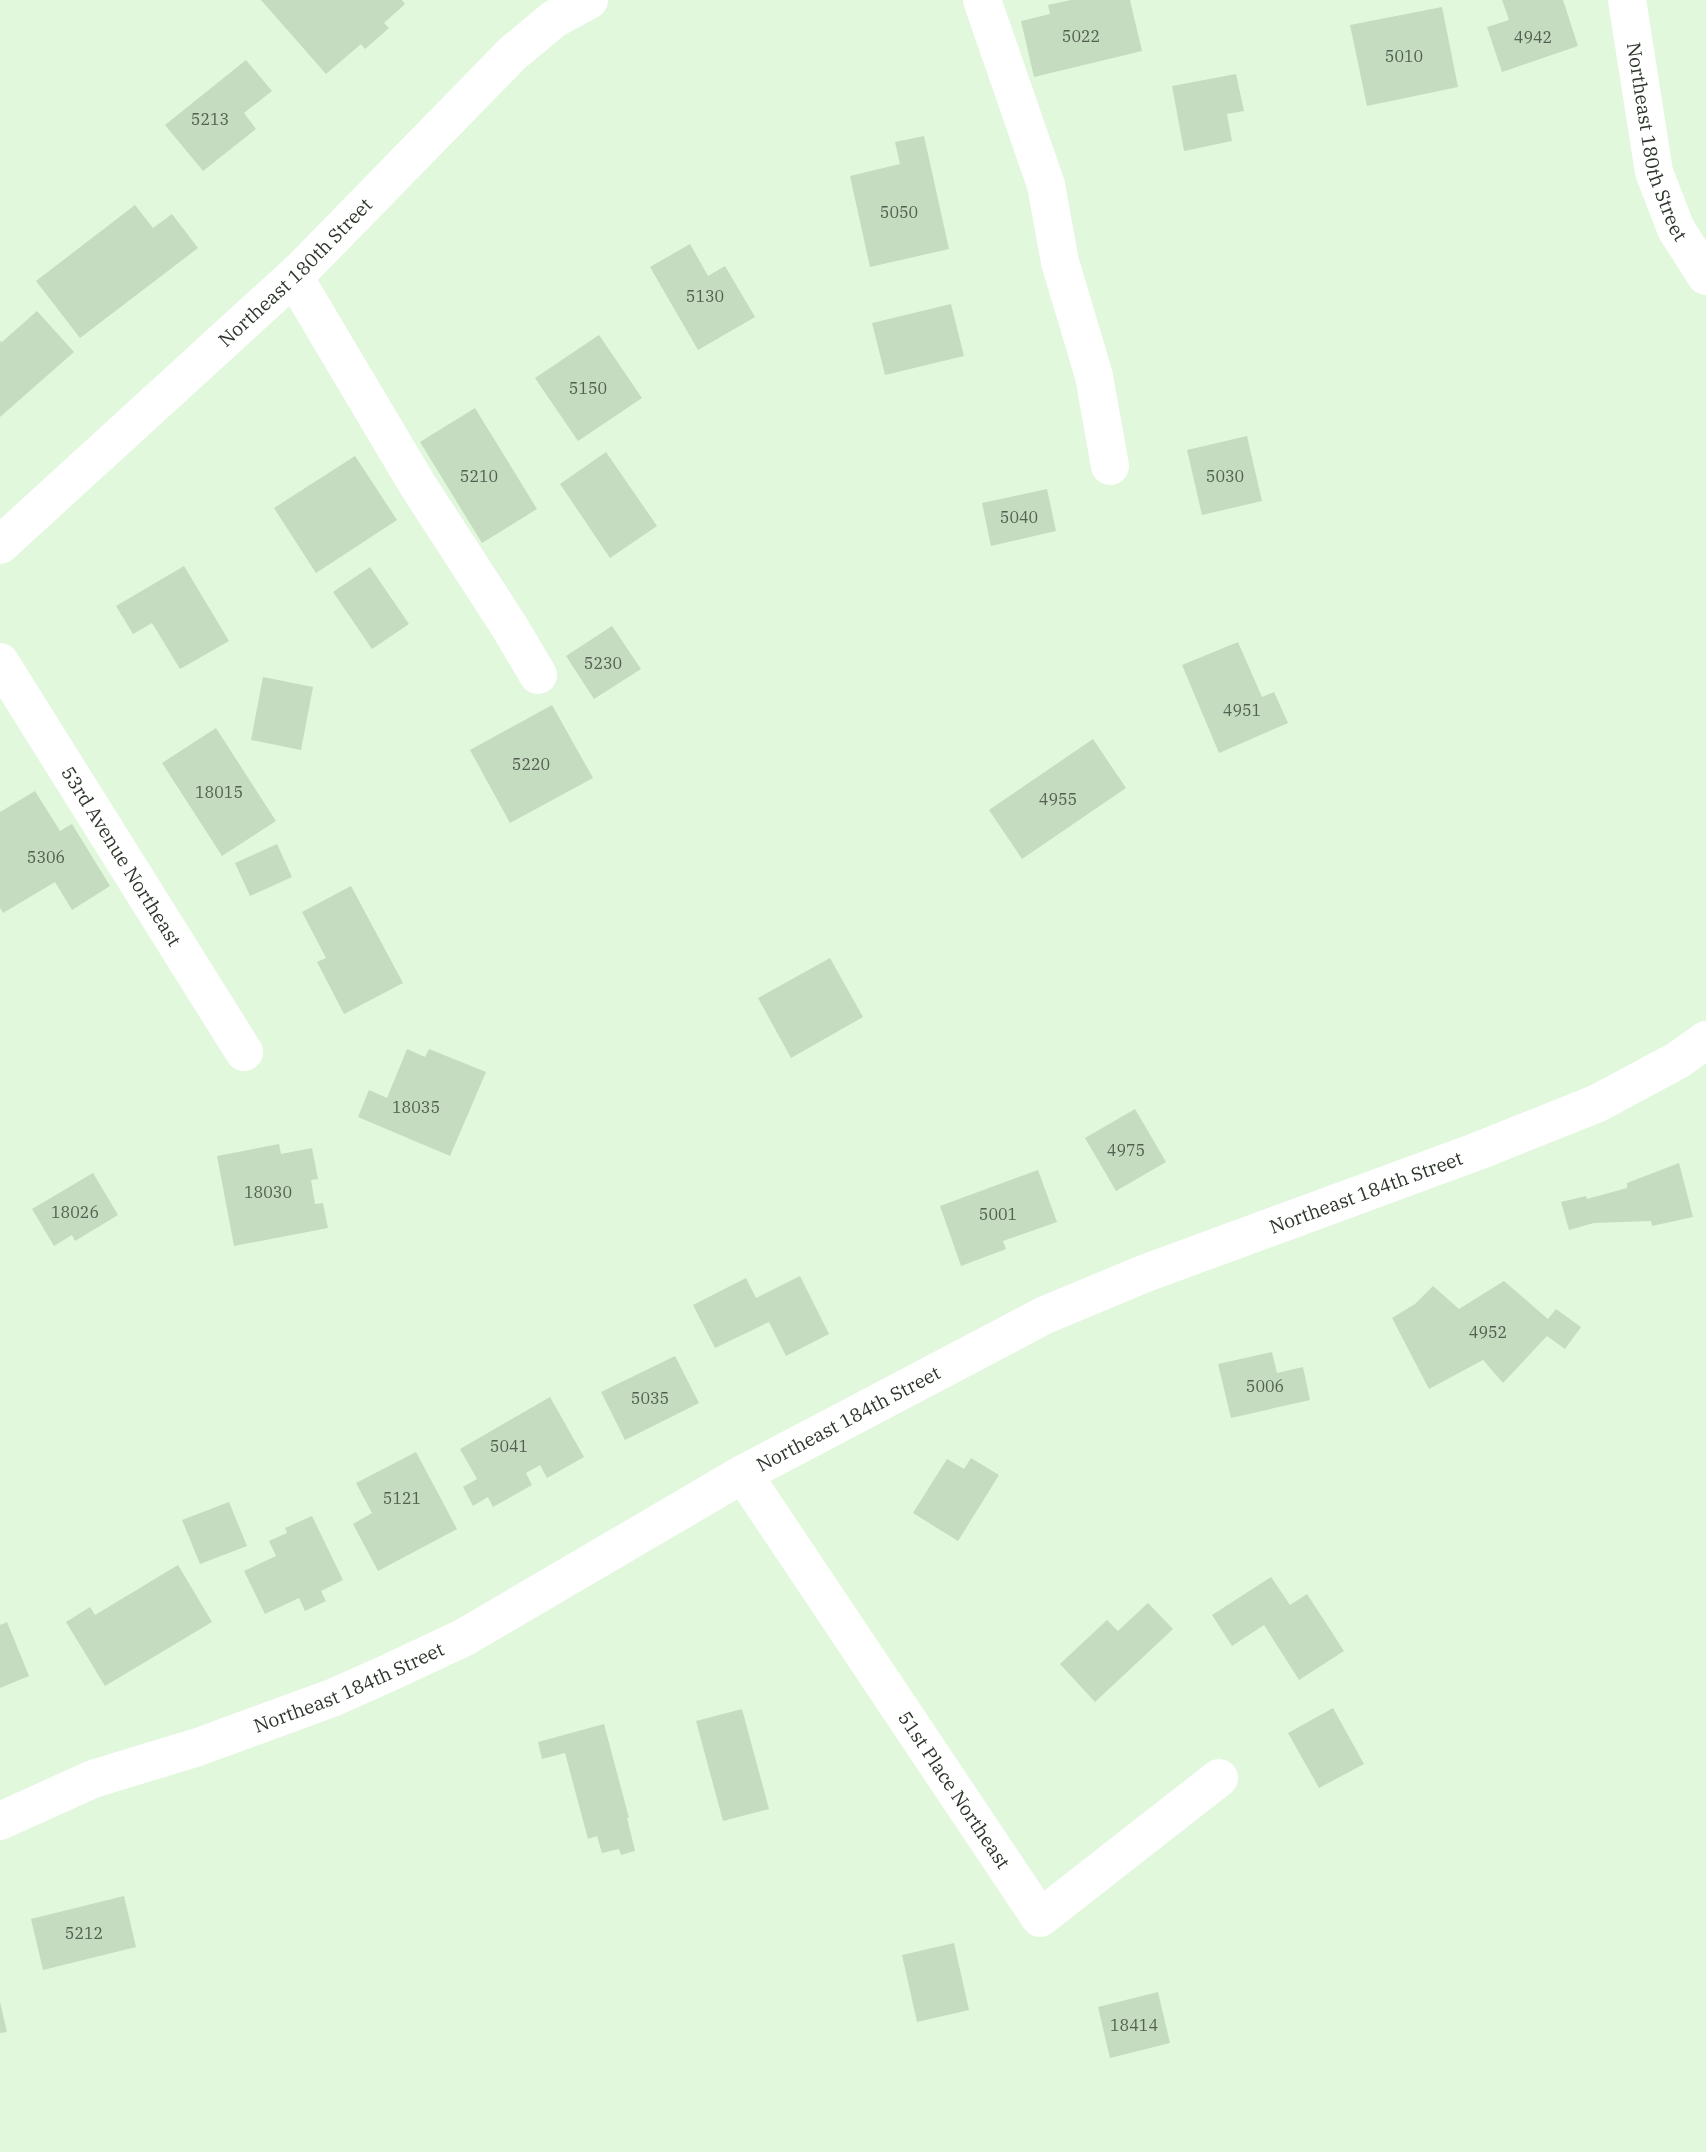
<svg xmlns="http://www.w3.org/2000/svg" width="1706" height="2152" font-family="'IBM Plex Serif',serif">
	<rect width="100%" height="100%" fill="#e1f8dd"/>
	<g fill="#c5dcc1">
		<polygon points="261,0 402,0 405,4 384,23 389,28 365,49 361,44 326,74"/>
		<polygon points="1071,0 1130,0 1142,51 1034,77 1021,21 1050,14 1048,5"/>
		<polygon points="1502,0 1563,0 1578,46 1502,72 1487,27 1509,20"/>
		<polygon points="1442,7 1458,87 1367,106 1350,25"/>
		<polygon points="246,60 272,91 244,113 256,129 203,171 165,125"/>
		<polygon points="1236,74 1244,111 1227,114 1232,141 1184,151 1172,86"/>
		<polygon points="924,136 949,249 870,267 850,176 900,164 895,142"/>
		<polygon points="135,205 153,228 172,214 198,248 80,338 36,281"/>
		<polygon points="690,244 708,276 725,266 755,317 698,350 650,267"/>
		<polygon points="951,304 964,356 885,375 872,323"/>
		<polygon points="37,311 74,352 0,417 0,341 2,342"/>
		<polygon points="599,335 642,398 578,441 535,378"/>
		<polygon points="475,408 537,509 482,543 420,442"/>
		<polygon points="1247,436 1262,501 1202,515 1187,450"/>
		<polygon points="606,452 657,526 610,558 560,484"/>
		<polygon points="355,456 397,520 316,573 274,508"/>
		<polygon points="1047,489 1056,531 991,546 982,503"/>
		<polygon points="184,566 229,641 180,669 152,623 133,634 116,606"/>
		<polygon points="370,567 409,624 372,649 333,592"/>
		<polygon points="612,626 641,669 594,699 566,656"/>
		<polygon points="1238,642 1262,697 1274,692 1288,723 1219,753 1182,665"/>
		<polygon points="263,677 313,687 301,750 251,740"/>
		<polygon points="552,705 593,778 510,823 470,750"/>
		<polygon points="216,728 276,821 222,856 162,763"/>
		<polygon points="1093,739 1126,788 1022,859 989,810"/>
		<polygon points="35,791 60,831 72,824 110,886 72,910 55,882 3,913 0,908 0,812"/>
		<polygon points="277,844 292,877 250,896 235,863"/>
		<polygon points="351,886 403,983 344,1014 317,962 326,958 302,912"/>
		<polygon points="830,958 863,1017 791,1058 758,998"/>
		<polygon points="407,1049 425,1057 429,1049 486,1072 450,1156 358,1117 369,1090 387,1098"/>
		<polygon points="1135,1109 1166,1162 1116,1191 1085,1138"/>
		<polygon points="279,1144 281,1154 312,1148 318,1179 311,1180 315,1204 323,1203 328,1228 234,1246 217,1156"/>
		<polygon points="1679,1163 1693,1217 1652,1226 1651,1221 1594,1223 1569,1230 1561,1202 1586,1196 1587,1199 1627,1188 1627,1183"/>
		<polygon points="1038,1170 1057,1222 1003,1241 1006,1249 961,1266 940,1206"/>
		<polygon points="93,1173 118,1215 75,1241 72,1235 54,1246 32,1209"/>
		<polygon points="800,1276 829,1334 786,1356 769,1322 715,1348 693,1305 746,1278 756,1298"/>
		<polygon points="1504,1281 1548,1319 1556,1309 1581,1327 1565,1349 1547,1336 1503,1383 1483,1360 1429,1389 1392,1318 1415,1304 1433,1286 1459,1309"/>
		<polygon points="1272,1352 1277,1373 1303,1367 1310,1400 1231,1418 1218,1364"/>
		<polygon points="675,1356 699,1403 625,1440 601,1392"/>
		<polygon points="550,1397 584,1457 547,1478 540,1465 526,1473 532,1485 493,1507 488,1497 473,1506 463,1487 477,1479 460,1449"/>
		<polygon points="416,1452 457,1529 378,1571 353,1524 372,1513 356,1483"/>
		<polygon points="971,1458 999,1475 958,1541 913,1513 947,1459 964,1469"/>
		<polygon points="229,1502 247,1546 200,1564 182,1520"/>
		<polygon points="312,1516 343,1580 321,1591 326,1601 305,1611 299,1598 265,1614 244,1571 276,1556 269,1541 287,1533 285,1528"/>
		<polygon points="178,1565 212,1622 105,1686 66,1622 90,1607 95,1615"/>
		<polygon points="1271,1577 1290,1605 1307,1594 1344,1651 1299,1680 1264,1625 1232,1646 1212,1615"/>
		<polygon points="1148,1603 1173,1629 1095,1702 1060,1664 1107,1620 1118,1631"/>
		<polygon points="7,1622 29,1676 0,1688 0,1625"/>
		<polygon points="1333,1708 1364,1764 1319,1788 1288,1733"/>
		<polygon points="742,1709 769,1809 723,1821 696,1721"/>
		<polygon points="604,1724 629,1818 627,1818 635,1851 621,1855 619,1849 602,1853 597,1836 588,1839 565,1753 542,1759 538,1742"/>
		<polygon points="124,1896 136,1947 43,1970 31,1919"/>
		<polygon points="954,1943 969,2010 917,2022 902,1955"/>
		<polygon points="1158,1992 1170,2043 1110,2058 1098,2007"/>
		<polygon points="0,2002 7,2032 0,2033"/>
	</g>
	<g fill="none" stroke-linecap="round" stroke-linejoin="round">
		<g stroke="#fff" stroke-width="38">
			<polyline points="982,0 1046,185 1060,262 1094,376 1110,466"/>
			<path id="s1" d="M 1627,0 L 1654,172 L 1676,229 L 1706,276"/>
			<polyline points="294,277 417,484 509,626 538,675"/>
			<path id="s2" d="M 0,545 L 302,269 L 513,53 L 554,19 L 589,0"/>
			<path id="s3" d="M 0,662 L 244,1052"/>
			<path id="s4" d="M 743,1474 L 1040,1918 L 1219,1778"/>
			<path id="s5" d="M 0,1821 L 93,1779 L 198,1747 L 332,1698 L 386,1674 L 463,1638 L 743,1474 L 1045,1315 L 1146,1273 L 1478,1151 L 1598,1103 L 1678,1060 L 1706,1040"/>
		</g>
	</g>
	<g text-anchor="middle" stroke-width="7" stroke-linejoin="round" paint-order="stroke">
		<g font-size="16" fill="#536050">
			<text x="1081" y="42">5022</text>
			<text x="1533" y="43">4942</text>
			<text x="1404" y="62">5010</text>
			<text x="210" y="125">5213</text>
			<text x="899" y="218">5050</text>
			<text x="705" y="302">5130</text>
			<text x="588" y="394">5150</text>
			<text x="479" y="482">5210</text>
			<text x="1225" y="482">5030</text>
			<text x="1019" y="523">5040</text>
			<text x="603" y="669">5230</text>
			<text x="1242" y="716">4951</text>
			<text x="531" y="770">5220</text>
			<text x="219" y="798">18015</text>
			<text x="1058" y="805">4955</text>
			<text x="46" y="863">5306</text>
			<text x="416" y="1113">18035</text>
			<text x="1126" y="1156">4975</text>
			<text x="268" y="1198">18030</text>
			<text x="75" y="1218">18026</text>
			<text x="998" y="1220">5001</text>
			<text x="1488" y="1338">4952</text>
			<text x="1265" y="1392">5006</text>
			<text x="650" y="1404">5035</text>
			<text x="509" y="1452">5041</text>
			<text x="402" y="1504">5121</text>
			<text x="84" y="1939">5212</text>
			<text x="1134" y="2031">18414</text>
		</g>
		<g font-size="19" fill="#2d362b" stroke="#e1f8dd">
			<text dy="7" stroke="none"><textPath href="#s1" startOffset="145">Northeast 180th Street</textPath></text>
			<text dy="7" stroke="none"><textPath href="#s2" startOffset="402">Northeast 180th Street</textPath></text>
			<text dy="7" stroke="none"><textPath href="#s3" startOffset="229">53rd Avenue Northeast</textPath></text>
			<text dy="7" stroke="none"><textPath href="#s5" startOffset="1508">Northeast 184th Street</textPath></text>
			<text dy="7" stroke="none"><textPath href="#s5" startOffset="942">Northeast 184th Street</textPath></text>
			<text dy="7" stroke="none"><textPath href="#s5" startOffset="374">Northeast 184th Street</textPath></text>
			<text dy="7" stroke="none"><textPath href="#s4" startOffset="380">51st Place Northeast</textPath></text>
		</g>
	</g>
</svg>
